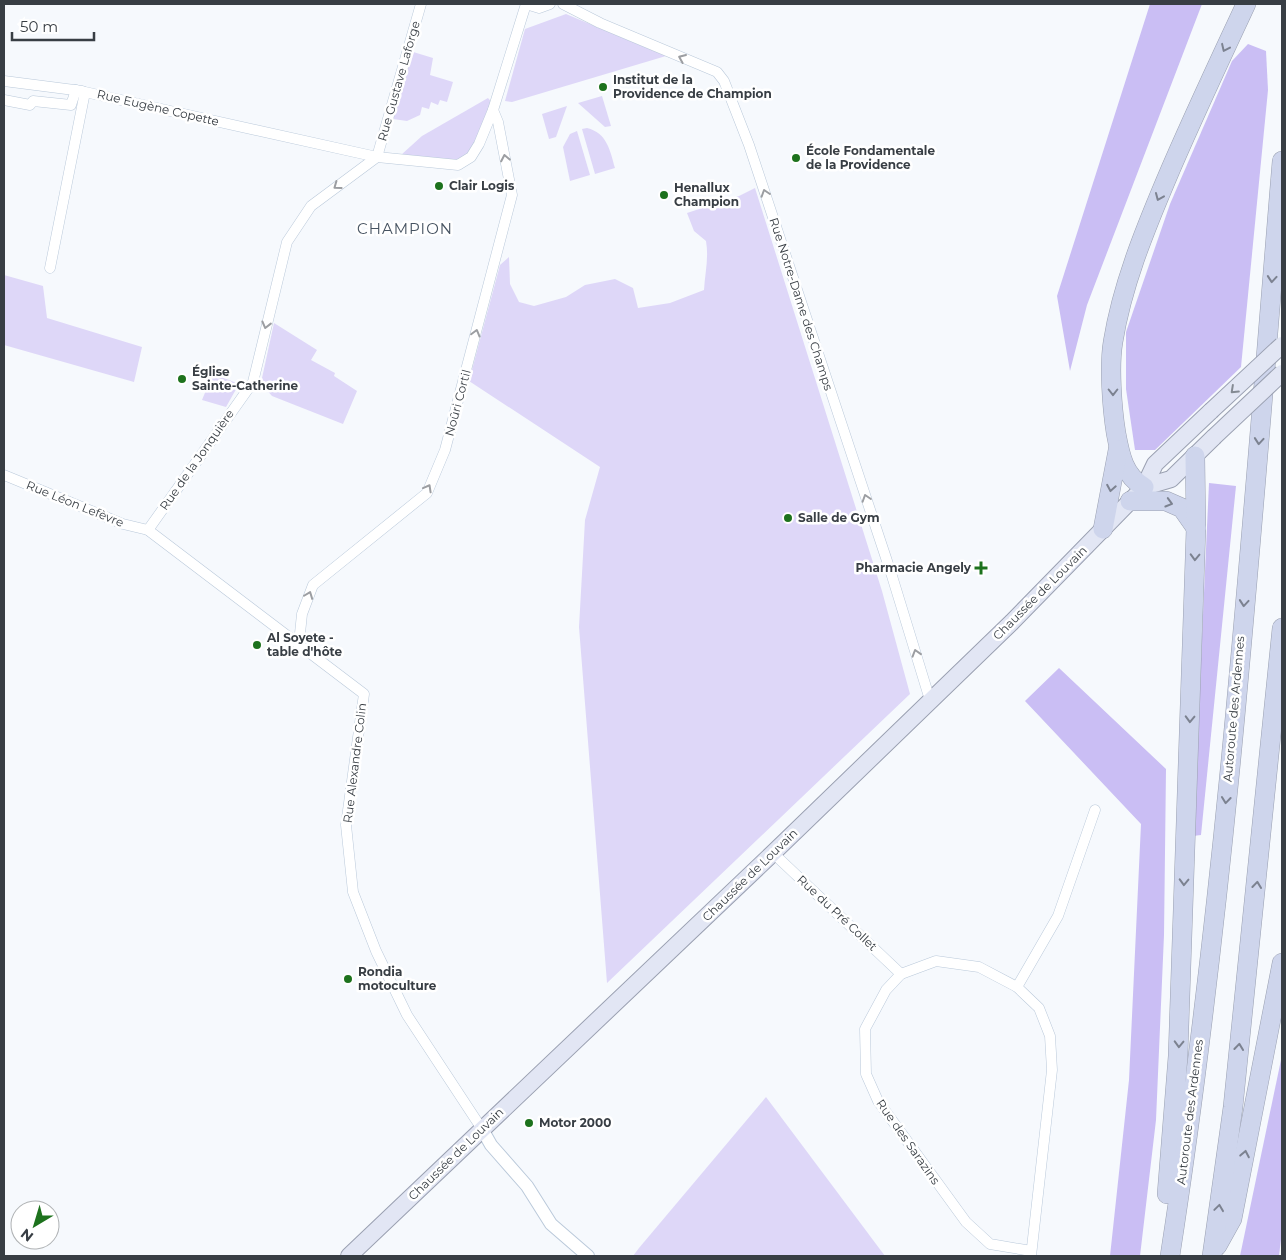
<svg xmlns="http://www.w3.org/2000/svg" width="1286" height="1260" font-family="Montserrat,sans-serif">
	<rect width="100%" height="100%" fill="#f6f9fd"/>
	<g fill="#ded7f8">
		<polygon points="566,14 666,56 512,102 505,101 525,29"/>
		<polygon points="410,51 433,58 430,75 453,82 447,102 440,100 438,105 431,102 429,109 422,107 420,115 407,121 393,119 391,116"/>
		<polygon points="602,96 611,126 605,127 578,103"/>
		<polygon points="488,98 493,104 469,155 456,163 401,155 422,136"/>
		<polygon points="567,106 556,137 549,139 542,114"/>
		<path d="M 587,128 C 607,133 610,150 615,168 L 595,174 L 582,129 Z"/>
		<polygon points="577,131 590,175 570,181 563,147 570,134"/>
		<path d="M 755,188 L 882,591 L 910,694 L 607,983 L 579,627 L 585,520 L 600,467 L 469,381 L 500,265 L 509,257 L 510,284 L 519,302 L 534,306 L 566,297 L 585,285 L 615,279 L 633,288 L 638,308 L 670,303 L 704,290 C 705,273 709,258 706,241 L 694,231 L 687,213 L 739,196 Z"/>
		<polygon points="4,275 43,286 47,318 142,347 134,382 4,345"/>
		<polygon points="274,323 317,350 311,360 335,373 334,376 357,391 343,424 272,396 265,388 262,378"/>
		<polygon points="209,372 239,384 226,407 202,400 209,383 206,382"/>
		<polygon points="766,1097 885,1256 633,1256 639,1248"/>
	</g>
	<g fill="#cabef4">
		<polygon points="1150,4 1202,4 1087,305 1070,371 1057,296"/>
		<polygon points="1248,44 1266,51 1268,90 1241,367 1155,450 1135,450 1126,389 1126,332 1170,204 1232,61"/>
		<polygon points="1209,483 1236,486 1201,835 1193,836"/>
		<polygon points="1059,668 1166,769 1164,935 1156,1120 1140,1256 1110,1256 1129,1080 1141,824 1025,701"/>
		<polygon points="1282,1055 1282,1231 1279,1256 1240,1256"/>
	</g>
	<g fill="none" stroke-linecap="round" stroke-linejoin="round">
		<defs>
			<g id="minor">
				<polyline points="526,4 539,8 550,4"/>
				<polyline points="563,4 600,23 717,72 724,81 749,145 892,576 930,700"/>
				<polyline points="4,81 82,91"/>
				<polyline points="4,100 30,105 33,101 71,105 76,90"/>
				<polyline points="377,157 421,4"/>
				<polyline points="50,268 85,92 377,157 458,165 471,157 479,144 493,110 526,4"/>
				<polyline points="4,475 123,524 148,530 364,694 346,825 353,892 376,951 407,1015 482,1129"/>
				<polyline points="148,530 253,382 287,242 311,206 377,157"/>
				<polyline points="299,643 302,614 313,585 427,493 445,450 512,195 498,122 493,110"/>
				<polyline points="773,853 901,974"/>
				<polyline points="1017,987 1058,916 1095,810"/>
				<polyline points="1031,1256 1052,1070 1050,1036 1039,1008 1017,987 979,967 936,961 901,974 886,990 865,1029 866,1074 878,1101 966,1222 990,1244 1031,1251"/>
			</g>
			<polyline id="tertiary" points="482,1129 491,1145 527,1186 551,1224 588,1256"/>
			<g id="primary">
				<polyline points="1144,487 1171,479 1214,437"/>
				<polyline points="349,1256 773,853 1012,622 1144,487 1155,464 1211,411"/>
			</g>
			<g id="motorway">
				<path d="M 1144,487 C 1124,476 1120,455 1116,433 C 1112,408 1109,366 1113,342 C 1122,286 1144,232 1166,180 C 1191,121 1219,62 1246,4"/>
				<polyline points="1130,501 1166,501 1182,508 1196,528"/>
				<polyline points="1103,529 1118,450"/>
				<polyline points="1167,1194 1178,1056 1196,528 1195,456"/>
				<polyline points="1217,1246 1232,1219 1282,963"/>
				<path d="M 1170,1256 C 1226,894 1252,526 1282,161"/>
				<polyline points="1212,1256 1233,1107 1282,628"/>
			</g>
		</defs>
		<use href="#minor" stroke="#bac9da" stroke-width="11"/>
		<use href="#tertiary" stroke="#bac9da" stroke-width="14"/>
		<use href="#primary" stroke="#9aa0b1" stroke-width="18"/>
		<use href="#motorway" stroke="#9aa0b1" stroke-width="20"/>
		<use href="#minor" stroke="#fff" stroke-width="10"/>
		<use href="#tertiary" stroke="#fff" stroke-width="12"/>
		<use href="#primary" stroke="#e2e6f4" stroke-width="16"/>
		<use href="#motorway" stroke="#ced5ec" stroke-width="19"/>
		<defs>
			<g id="primary-bridge">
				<polyline points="1211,411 1282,345"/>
				<polyline points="1214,437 1282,373"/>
			</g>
		</defs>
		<use href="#primary-bridge" stroke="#9aa0b1" stroke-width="18" stroke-linecap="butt"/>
		<use href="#primary-bridge" stroke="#e2e6f4" stroke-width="16"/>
	</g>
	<defs><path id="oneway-chevron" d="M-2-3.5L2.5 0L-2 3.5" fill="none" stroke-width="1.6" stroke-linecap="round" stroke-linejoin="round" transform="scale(1.25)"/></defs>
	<g stroke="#7c8290">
		<use href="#oneway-chevron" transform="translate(1225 48) rotate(115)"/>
		<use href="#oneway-chevron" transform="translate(1159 197) rotate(113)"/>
		<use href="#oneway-chevron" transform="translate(1272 279) rotate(95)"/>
		<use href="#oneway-chevron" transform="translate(1113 392) rotate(90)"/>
		<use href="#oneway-chevron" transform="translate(1259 441) rotate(95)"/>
		<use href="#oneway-chevron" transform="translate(1111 488) rotate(100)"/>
		<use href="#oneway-chevron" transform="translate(1169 503) rotate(16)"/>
		<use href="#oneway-chevron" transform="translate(1195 557) rotate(92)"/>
		<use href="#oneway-chevron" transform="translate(1244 603) rotate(95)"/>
		<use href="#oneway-chevron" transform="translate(1190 719) rotate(92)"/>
		<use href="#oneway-chevron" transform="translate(1226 800) rotate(96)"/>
		<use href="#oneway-chevron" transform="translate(1184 882) rotate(92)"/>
		<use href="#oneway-chevron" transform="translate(1257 885) rotate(-84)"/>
		<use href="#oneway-chevron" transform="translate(1179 1044) rotate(92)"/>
		<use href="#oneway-chevron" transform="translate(1239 1047) rotate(-84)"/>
		<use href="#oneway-chevron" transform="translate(1245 1154) rotate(-79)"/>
		<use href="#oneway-chevron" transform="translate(1219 1208) rotate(-82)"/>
	</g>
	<g stroke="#9c9ea2">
		<use href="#oneway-chevron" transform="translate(682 58) rotate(-157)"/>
		<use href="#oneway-chevron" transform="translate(505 158) rotate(-101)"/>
		<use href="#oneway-chevron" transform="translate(337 186) rotate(144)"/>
		<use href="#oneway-chevron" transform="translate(765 193) rotate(-108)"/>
		<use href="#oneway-chevron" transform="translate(266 325) rotate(104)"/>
		<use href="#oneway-chevron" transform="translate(476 333) rotate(-75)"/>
		<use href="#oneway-chevron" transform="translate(428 488) rotate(-61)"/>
		<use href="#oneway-chevron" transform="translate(866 498) rotate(-108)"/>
		<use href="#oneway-chevron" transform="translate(309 595) rotate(-69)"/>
		<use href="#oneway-chevron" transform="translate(916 653) rotate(-107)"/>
	</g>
	<use stroke="#848a93" href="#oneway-chevron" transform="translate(1234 390) rotate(137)"/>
	<g fill="#1d721d" stroke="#fff" stroke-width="2">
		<circle cx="603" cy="87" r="5"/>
		<circle cx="796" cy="158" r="5"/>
		<circle cx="439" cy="186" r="5"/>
		<circle cx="664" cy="195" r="5"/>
		<circle cx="182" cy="379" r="5"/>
		<circle cx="788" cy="518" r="5"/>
		<path d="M978.5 560.5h5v5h5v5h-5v5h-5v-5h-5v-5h5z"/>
		<circle cx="257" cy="645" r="5"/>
		<circle cx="348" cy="979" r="5"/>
		<circle cx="529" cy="1123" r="5"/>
	</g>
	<g text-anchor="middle" stroke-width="5" stroke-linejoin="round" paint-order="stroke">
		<g font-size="12" font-weight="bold" fill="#383e44" stroke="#fff" text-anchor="start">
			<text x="613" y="84">Institut de la<tspan x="613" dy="14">Providence de Champion</tspan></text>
			<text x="806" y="155">École Fondamentale<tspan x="806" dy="14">de la Providence</tspan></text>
			<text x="449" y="190">Clair Logis</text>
			<text x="674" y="192">Henallux<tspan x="674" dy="14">Champion</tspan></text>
			<text x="192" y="376">Église<tspan x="192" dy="14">Sainte-Catherine</tspan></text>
			<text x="798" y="522">Salle de Gym</text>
			<text x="971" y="572" text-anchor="end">Pharmacie Angely</text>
			<text x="267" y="642">Al Soyete -<tspan x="267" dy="14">table d'hôte</tspan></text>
			<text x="358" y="976">Rondia<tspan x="358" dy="14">motoculture</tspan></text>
			<text x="539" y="1127">Motor 2000</text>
		</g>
		<g font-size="12" fill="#383e44" stroke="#fff">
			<text transform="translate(399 81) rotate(-74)" y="4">Rue Gustave Laforge</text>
			<text transform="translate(158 108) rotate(13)" y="4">Rue Eugène Copette</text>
			<text transform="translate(801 304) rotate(72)" y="4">Rue Notre-Dame des Champs</text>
			<text transform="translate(458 403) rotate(-75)" y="4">Noûri Cortil</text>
			<text transform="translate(197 460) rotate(-55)" y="4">Rue de la Jonquière</text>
			<text transform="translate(75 504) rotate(22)" y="4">Rue Léon Lefèvre</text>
			<text transform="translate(1040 593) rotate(-45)" y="4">Chaussée de Louvain</text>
			<text transform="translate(1234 709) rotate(-85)" y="4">Autoroute des Ardennes</text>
			<text transform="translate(355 763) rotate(-83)" y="4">Rue Alexandre Colin</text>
			<text transform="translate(750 875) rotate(-44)" y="4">Chaussée de Louvain</text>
			<text transform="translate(837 913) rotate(43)" y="4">Rue du Pré Collet</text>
			<text transform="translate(1190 1112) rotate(-83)" y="4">Autoroute des Ardennes</text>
			<text transform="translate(908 1142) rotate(55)" y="4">Rue des Sarazins</text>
			<text transform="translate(456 1154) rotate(-44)" y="4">Chaussée de Louvain</text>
		</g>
		<g font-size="15" letter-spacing="1" fill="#465361" stroke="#fff">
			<text x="405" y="234">CHAMPION</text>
		</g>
	</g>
	<rect width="1286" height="1260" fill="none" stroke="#383e44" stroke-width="10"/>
	<g transform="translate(35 1225) rotate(218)"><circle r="24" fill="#ffffff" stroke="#afb2b4"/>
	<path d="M0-4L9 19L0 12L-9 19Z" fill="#1d721d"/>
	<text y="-8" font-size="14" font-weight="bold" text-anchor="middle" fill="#383e44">N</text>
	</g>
	<path d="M12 32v8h82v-8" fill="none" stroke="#383e44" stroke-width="2.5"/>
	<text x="20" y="32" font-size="15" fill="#383e44" stroke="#ffffff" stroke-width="4" paint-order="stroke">50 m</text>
</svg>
